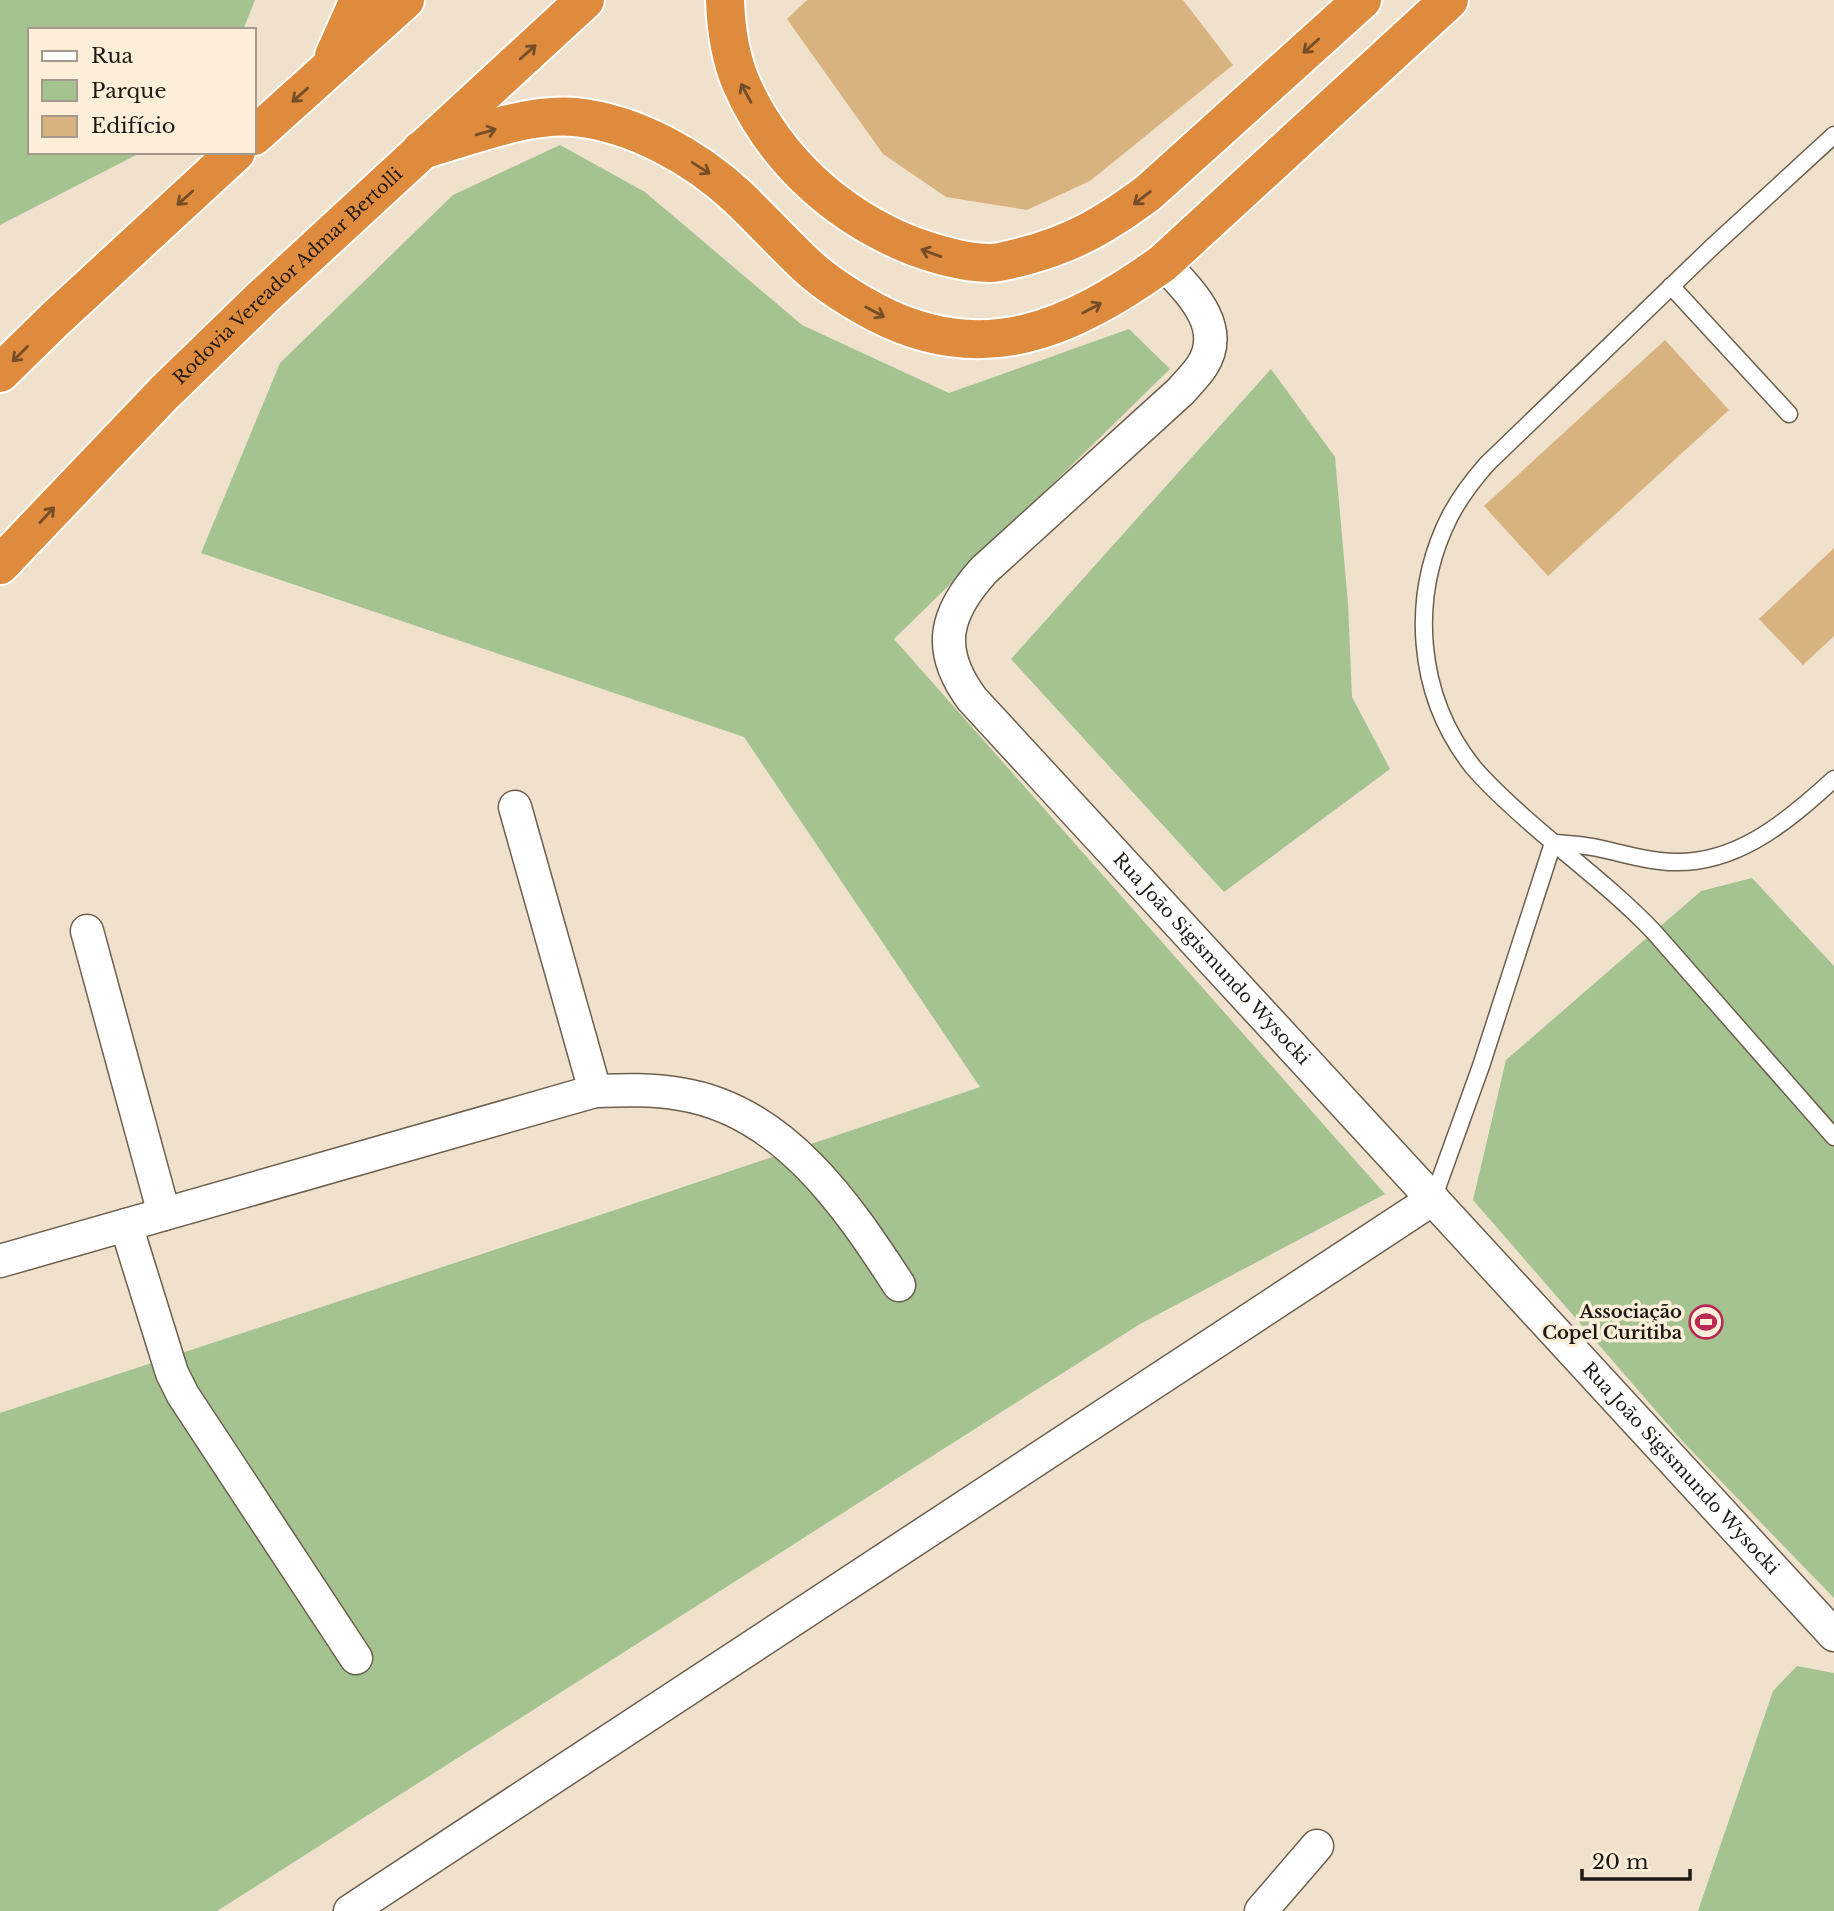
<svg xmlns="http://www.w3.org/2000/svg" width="1834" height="1911" font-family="'Libre Baskerville',serif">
	<rect width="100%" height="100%" fill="#f0e1cd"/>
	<g fill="#a5c391">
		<polygon points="0,0 255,0 243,30 30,30 30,152 142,152 0,225"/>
		<polygon points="560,145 645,192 802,325 949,393 1129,329 1170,369 894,639 1385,1194 1140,1324 217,1911 0,1911 0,1413 597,1216 980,1087 744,737 201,553 280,363 453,195"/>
		<polygon points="1271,369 1335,457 1348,603 1352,697 1390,769 1224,892 1011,659"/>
		<polygon points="1752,878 1834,966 1834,1598 1684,1443 1473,1200 1506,1060 1701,891"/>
		<polygon points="1797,1666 1834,1673 1834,1911 1698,1911 1773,1691"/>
	</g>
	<g fill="#d9b37f">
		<polygon points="807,0 1183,0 1233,65 1090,181 1027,210 946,197 883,154 787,19"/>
		<polygon points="1665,340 1729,410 1548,576 1484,506"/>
		<polygon points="1834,548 1834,636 1803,665 1759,619"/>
	</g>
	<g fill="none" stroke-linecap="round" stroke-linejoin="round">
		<defs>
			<g id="lane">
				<path d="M 1834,135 L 1711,248 L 1487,464 C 1473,480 1460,497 1450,516 C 1409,597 1416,695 1473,767 C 1489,786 1508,803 1526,819 C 1569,857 1615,891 1654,932 L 1834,1137"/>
				<polyline points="1671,286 1789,414"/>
				<path d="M 1553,843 C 1569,844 1586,845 1602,849 C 1621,853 1639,859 1660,861 C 1730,870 1785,824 1834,779"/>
				<polyline points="1433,1199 1481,1066 1553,843"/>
			</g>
			<g id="street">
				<path id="s1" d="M 1163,263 C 1188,290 1228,326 1202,366 C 1196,375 1188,383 1181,391 L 984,570 C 945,613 935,649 972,699 L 1834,1635"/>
				<polyline points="515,807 595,1091"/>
				<polyline points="87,931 164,1214"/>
				<polyline points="126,1225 172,1373 183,1395 356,1658"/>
				<path d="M 0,1261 L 595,1091 C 624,1090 652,1089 680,1094 C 783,1110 847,1205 899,1285"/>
				<polyline points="350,1911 1433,1199"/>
				<polyline points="1261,1911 1317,1846"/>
			</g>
			<g id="highway">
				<path d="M 725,0 C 726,28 730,57 741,83 C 774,159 837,216 913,246 C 938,255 964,263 990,263 C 1000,263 1012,259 1021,257 C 1073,244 1106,224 1148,193 L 1362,0"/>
				<polyline points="334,56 359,0"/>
				<polyline points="254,136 405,0"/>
				<path d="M 421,150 C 468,137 525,113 575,117 C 634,123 695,157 738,197 C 760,218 780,240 802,261 C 823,282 849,298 875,312 C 983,369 1071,329 1163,263 L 1449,0"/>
				<polyline points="0,373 54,320 236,152"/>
				<path id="s2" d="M 0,565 L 164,393 L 263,297 L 585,0"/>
			</g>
		</defs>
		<use href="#lane" stroke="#6c5f4e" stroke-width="19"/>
		<use href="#street" stroke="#6c5f4e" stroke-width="35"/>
		<use href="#highway" stroke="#fff" stroke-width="42"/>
		<use href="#lane" stroke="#fff" stroke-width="16"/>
		<use href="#street" stroke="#fff" stroke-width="32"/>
		<use href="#highway" stroke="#df8b3e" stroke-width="38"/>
	</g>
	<defs><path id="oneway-shaft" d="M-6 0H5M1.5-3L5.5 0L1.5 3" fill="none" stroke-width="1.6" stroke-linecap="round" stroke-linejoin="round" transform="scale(1.75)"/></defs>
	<g stroke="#754d26">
		<use href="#oneway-shaft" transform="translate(1311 46) rotate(138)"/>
		<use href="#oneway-shaft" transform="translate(528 52) rotate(-42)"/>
		<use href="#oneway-shaft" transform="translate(746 93) rotate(-118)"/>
		<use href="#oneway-shaft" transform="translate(300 95) rotate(138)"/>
		<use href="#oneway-shaft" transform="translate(486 132) rotate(-16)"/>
		<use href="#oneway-shaft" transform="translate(701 168) rotate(32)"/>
		<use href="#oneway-shaft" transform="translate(185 198) rotate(138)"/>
		<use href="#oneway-shaft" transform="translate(1142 198) rotate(142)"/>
		<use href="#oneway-shaft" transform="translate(931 253) rotate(-160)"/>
		<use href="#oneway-shaft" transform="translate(1092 308) rotate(-28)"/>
		<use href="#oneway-shaft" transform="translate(875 312) rotate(28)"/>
		<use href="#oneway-shaft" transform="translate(20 354) rotate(135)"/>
		<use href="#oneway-shaft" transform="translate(47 515) rotate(-47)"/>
	</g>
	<defs>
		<symbol id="stadium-ring" viewBox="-11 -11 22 22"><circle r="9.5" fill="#fdeeda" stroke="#b92951" stroke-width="1.5"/><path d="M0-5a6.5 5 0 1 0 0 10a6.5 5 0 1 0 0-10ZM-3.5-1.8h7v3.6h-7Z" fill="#b92951"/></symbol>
	</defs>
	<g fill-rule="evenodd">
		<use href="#stadium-ring" x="1687" y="1303" width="38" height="38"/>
	</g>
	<g text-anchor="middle" stroke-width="7" stroke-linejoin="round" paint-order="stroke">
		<g font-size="18" fill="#1f1a13" stroke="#fdeeda">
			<text dy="6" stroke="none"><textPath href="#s2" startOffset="408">Rodovia Vereador Admar Bertolli</textPath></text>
			<text dy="6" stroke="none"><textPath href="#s1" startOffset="917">Rua João Sigismundo Wysocki</textPath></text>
			<text dy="6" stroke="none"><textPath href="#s1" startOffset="1610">Rua João Sigismundo Wysocki</textPath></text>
		</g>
		<g font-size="18" font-weight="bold" fill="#1f1a13" stroke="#fdeeda" text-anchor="end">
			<text x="1682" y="1318">Associação<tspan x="1682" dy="21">Copel Curitiba</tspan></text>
		</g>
	</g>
	<rect x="28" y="28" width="228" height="126" fill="#fdeeda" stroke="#a4998a" stroke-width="2"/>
	<rect x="42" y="51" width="35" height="10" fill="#ffffff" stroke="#a4998a" stroke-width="2"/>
	<text x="91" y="63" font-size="21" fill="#1f1a13">Rua</text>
	<rect x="42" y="80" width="35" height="21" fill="#a5c391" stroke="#a4998a" stroke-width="2"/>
	<text x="91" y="98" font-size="21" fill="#1f1a13">Parque</text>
	<rect x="42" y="116" width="35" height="21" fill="#d9b37f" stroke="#a4998a" stroke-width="2"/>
	<text x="91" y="133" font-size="21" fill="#1f1a13">Edifício</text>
	<path d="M1582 1869v10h108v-10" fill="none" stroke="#1f1a13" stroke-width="3.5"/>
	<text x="1592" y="1869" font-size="21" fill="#1f1a13" stroke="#fdeeda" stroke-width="5" paint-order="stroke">20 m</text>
</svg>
